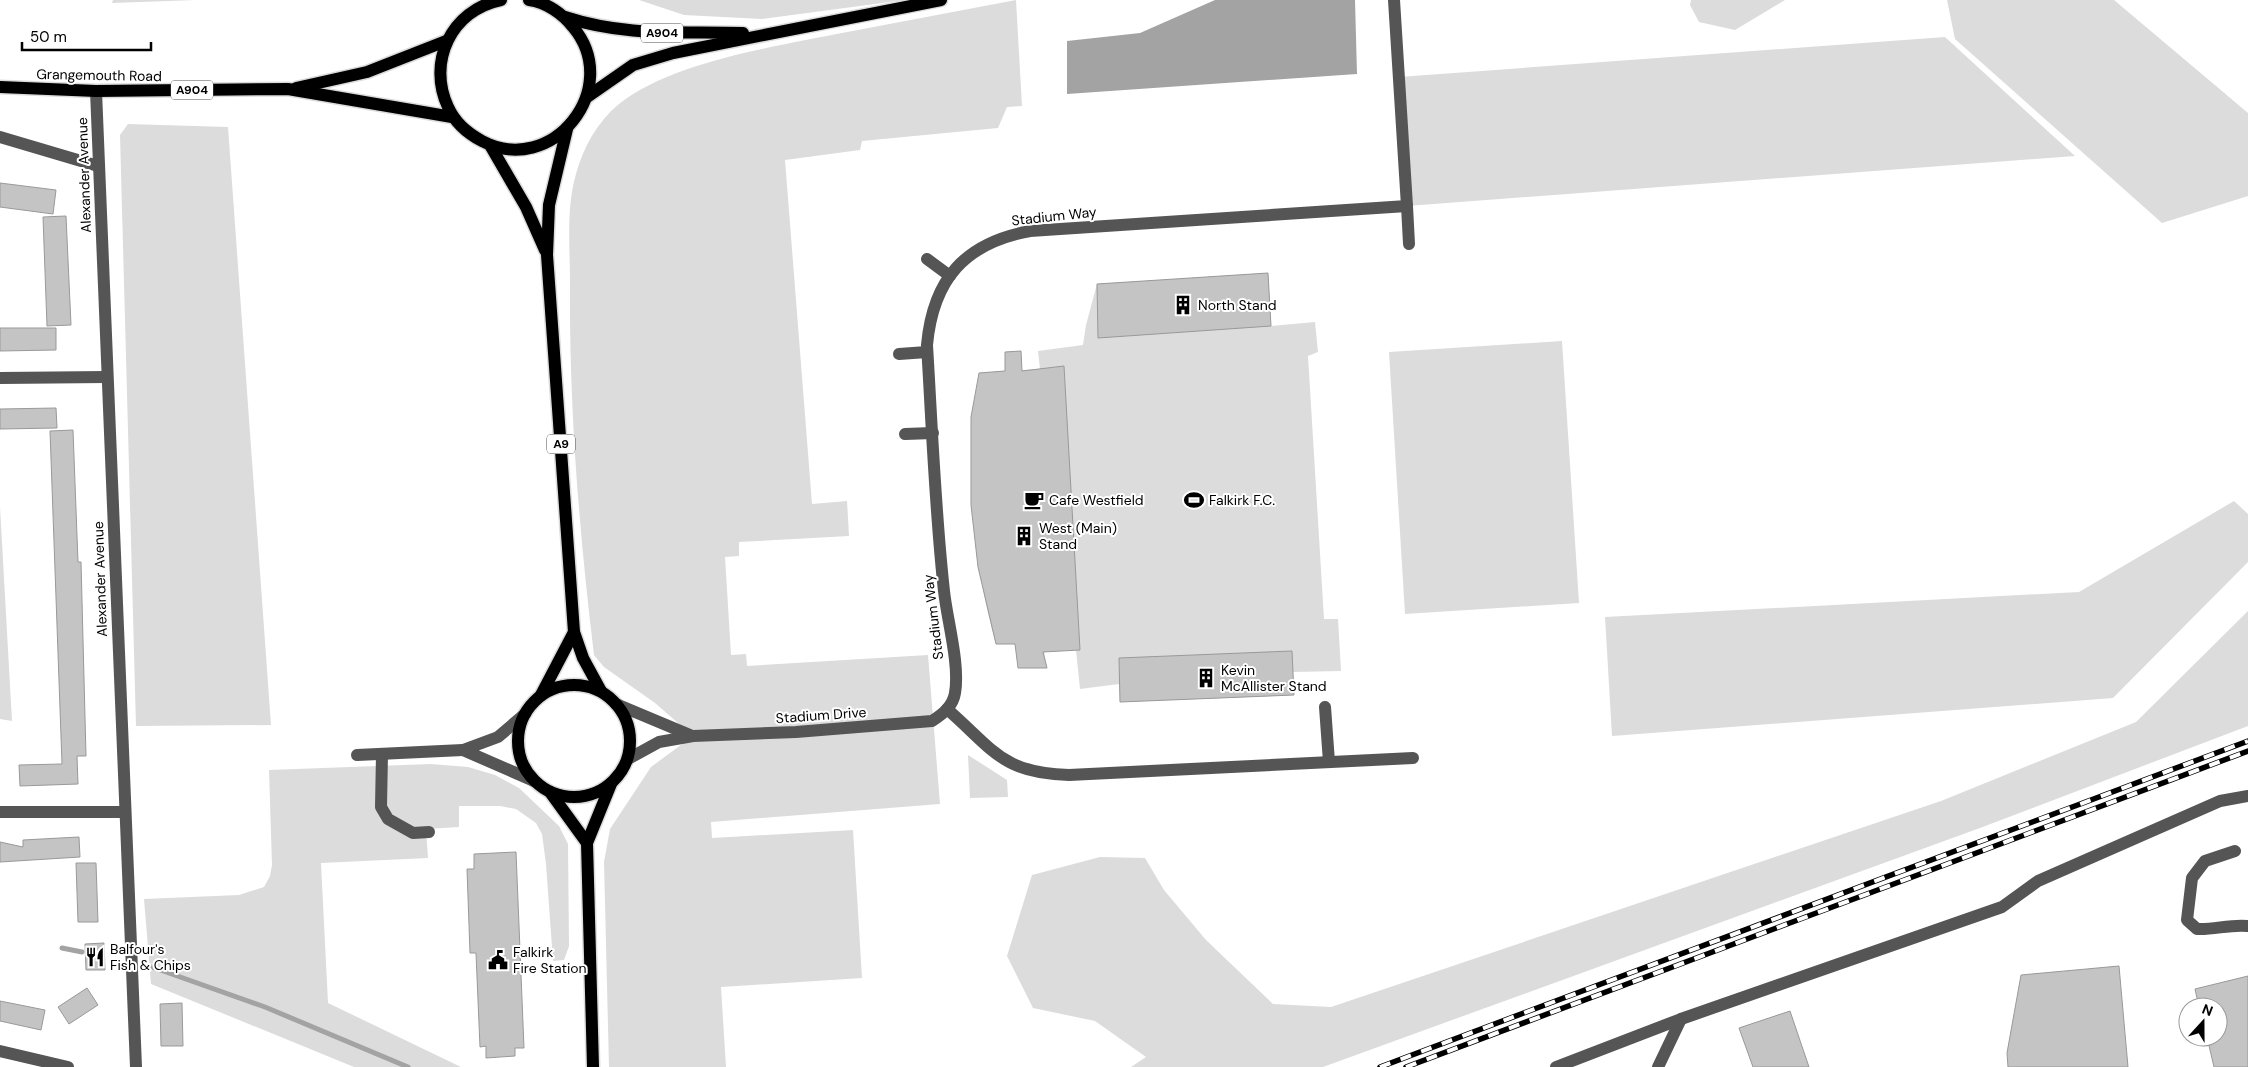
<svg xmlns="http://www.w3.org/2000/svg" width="2248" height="1067" font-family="'DM Sans',sans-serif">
	<rect width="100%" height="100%" fill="#fff"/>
	<g fill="#dcdcdc">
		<polygon points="113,0 196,0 112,3"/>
		<polygon points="639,0 905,0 762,19 684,15"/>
		<path d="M 1016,0 L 1022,106 L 1007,107 L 998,128 L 862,141 L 860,150 L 785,160 L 812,504 L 847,501 L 849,536 L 739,542 L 739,556 L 725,557 L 731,655 L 746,654 L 747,666 L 928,655 L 940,804 L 711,822 L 712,838 L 853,830 L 862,978 L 721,987 L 726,1067 L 609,1067 L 604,862 L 610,829 L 651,767 L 693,736 L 655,703 L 604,667 L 594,655 C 579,531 569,406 570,282 C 570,247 566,208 576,174 C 583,148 597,122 619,104 C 671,62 777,46 842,33 C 900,22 958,11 1016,0 Z"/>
		<polygon points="1691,0 1785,0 1735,30 1699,22 1690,5"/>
		<polygon points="1947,0 2114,0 2248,113 2248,196 2162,223 1955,39"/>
		<polygon points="1945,37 2075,156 1407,206 1399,77"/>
		<polygon points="128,124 228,127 271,725 136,726 120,135"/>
		<path d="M 1268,273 L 1271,326 L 1315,322 L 1318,352 L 1308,356 L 1324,619 L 1338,619 L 1341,671 L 1293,672 L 1294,695 L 1120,702 L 1119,684 L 1080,689 L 1076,650 L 1044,652 L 1047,668 L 1018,668 L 1015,644 L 996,644 C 971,555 964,464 979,373 L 1005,371 L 1005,352 L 1021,351 L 1022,370 L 1040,369 L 1038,351 L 1083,345 L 1086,325 L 1097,284 Z"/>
		<polygon points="1562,341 1579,603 1405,614 1389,352"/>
		<polygon points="2234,501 2248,514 2248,562 2113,698 1612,736 1605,617 2079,592"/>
		<polygon points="0,507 12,721 0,719"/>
		<polygon points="2248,611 2248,726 1980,828 1323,1067 1131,1067 1146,1057 1095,1021 1033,1008 1007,956 1032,875 1100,857 1145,858 1164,890 1206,940 1273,1004 1331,1007 1941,801 2136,722"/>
		<polygon points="968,755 1007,780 1008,797 970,798"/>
		<polygon points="431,764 468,767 495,775 519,788 559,826 568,844 569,946 564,960 553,961 546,864 542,834 536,823 516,809 500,806 459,806 459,827 426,829 428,858 321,863 328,1003 461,1067 354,1067 151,984 144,899 239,895 264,887 270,876 272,865 269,770"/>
	</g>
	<polygon fill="#a3a3a3" points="1215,0 1355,0 1357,74 1067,94 1067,41 1140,33"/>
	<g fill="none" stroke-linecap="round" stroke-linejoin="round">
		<g stroke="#a3a3a3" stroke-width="5">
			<polyline points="62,948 82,952"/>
			<polyline points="152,967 265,1007 408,1067"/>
		</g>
	</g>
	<g fill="#c4c4c4" stroke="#999">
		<polygon points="0,183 56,190 53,214 0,207"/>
		<polygon points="66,216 71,325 47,326 43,217"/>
		<polygon points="1268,273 1271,326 1098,338 1097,284"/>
		<polygon points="0,328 56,328 56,350 0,351"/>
		<polygon points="1021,351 1022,371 1064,366 1080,650 1043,652 1047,668 1018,668 1015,644 996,644 978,567 971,505 971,417 979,373 1005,371 1005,352"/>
		<polygon points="56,408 57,428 0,429 0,409"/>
		<polygon points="73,430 78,562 81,562 86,756 77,756 78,784 20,786 19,765 62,764 50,431"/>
		<polygon points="1292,651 1294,695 1120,702 1119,658"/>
		<polygon points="79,837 80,857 0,862 0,842 23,847 23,840"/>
		<polygon points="516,852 524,1048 515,1048 515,1056 486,1058 486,1046 480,1047 476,953 470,953 467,869 474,869 474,854"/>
		<polygon points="76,863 96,863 98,922 78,922"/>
		<polygon points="104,943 105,970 86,970 85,944"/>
		<polygon points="2119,966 2128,1067 2008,1067 2007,1053 2021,975"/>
		<polygon points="2248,976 2248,1067 2214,1067 2207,1037 2218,1037 2218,1007 2199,1007 2195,989"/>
		<polygon points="87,988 98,1005 69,1024 58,1007"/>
		<polygon points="0,1001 45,1010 41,1030 0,1021"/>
		<polygon points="182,1003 183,1046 161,1046 160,1004"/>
		<polygon points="1790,1011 1809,1067 1753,1067 1739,1028"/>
	</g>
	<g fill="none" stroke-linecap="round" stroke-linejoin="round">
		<defs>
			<g id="major">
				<path d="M 501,0 C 451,10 427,62 448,107 C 455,123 467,133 482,141 C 552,178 624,88 573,27 C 563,14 546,2 529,0"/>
				<path d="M 565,17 C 626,37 681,31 743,33"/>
				<polyline points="0,87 96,91 288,89 452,117"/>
				<polyline points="296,88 367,72 446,41"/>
				<polyline points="587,97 633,65 673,53 941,0"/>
				<polyline points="567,129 549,205 547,255 574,632 583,658 601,691"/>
				<polyline points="490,145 526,207 545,250"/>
				<circle cx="574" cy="741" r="56"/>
				<polyline points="541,695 574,632"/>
				<polyline points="550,792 587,843"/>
				<polyline points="593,1067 587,843 611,784"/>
			</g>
		</defs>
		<use href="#major" stroke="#dbdbdb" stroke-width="15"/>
		<g stroke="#555" stroke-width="12">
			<polyline points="96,91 136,1067"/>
			<polyline points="0,137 98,166"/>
			<polyline points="1407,206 1409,244"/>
			<polyline points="927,259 950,276"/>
			<polyline points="899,354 927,352"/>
			<polyline points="0,378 107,377"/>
			<polyline points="905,434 933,433"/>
			<polyline points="616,704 690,735"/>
			<polyline points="1325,707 1329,762"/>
			<path d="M 947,709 C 994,750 1002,773 1069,775 L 1413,758"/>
			<polyline points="525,714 498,737 463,750 534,781"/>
			<polyline points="382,754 381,807 388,819 413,833 429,832"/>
			<polyline points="357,755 463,750"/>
			<path d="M 628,759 L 659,742 L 693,736 L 796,732 L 932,721 C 943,714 953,706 955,693 C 960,664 947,620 944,591 C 935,510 932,427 927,345 C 933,279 965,243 1030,231 L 1407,206 L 1394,0"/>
			<polyline points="0,812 125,812"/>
			<path d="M 2235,851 L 2205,861 L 2192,878 L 2187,920 L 2197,929 C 2214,930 2230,924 2248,926"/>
			<polyline points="0,1051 68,1067"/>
			<polyline points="1556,1067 1681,1019 2002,907 2038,881 2220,801 2248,796"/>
			<polyline points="1658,1067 1681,1019"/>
		</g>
		<use href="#major" stroke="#000" stroke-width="12"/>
		<defs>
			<g id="rail">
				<polyline points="1380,1067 2248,741"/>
				<polyline points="1406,1067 2248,751"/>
			</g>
		</defs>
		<use href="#rail" stroke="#000" stroke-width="5.5"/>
		<use href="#rail" stroke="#fff" stroke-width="4" stroke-dasharray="11" stroke-linecap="butt"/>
	</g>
	<defs>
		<symbol id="building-bare" viewBox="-9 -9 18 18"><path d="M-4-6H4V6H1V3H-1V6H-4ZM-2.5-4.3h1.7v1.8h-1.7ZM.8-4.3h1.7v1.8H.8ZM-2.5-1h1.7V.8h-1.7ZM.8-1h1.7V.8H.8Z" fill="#000" stroke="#fff" stroke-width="2.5" paint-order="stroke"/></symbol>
		<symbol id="cafe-bare" viewBox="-9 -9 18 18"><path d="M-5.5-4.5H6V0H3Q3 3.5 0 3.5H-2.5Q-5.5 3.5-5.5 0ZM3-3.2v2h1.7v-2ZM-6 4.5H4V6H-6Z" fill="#000" stroke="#fff" stroke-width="2.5" paint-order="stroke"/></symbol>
		<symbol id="stadium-bare" viewBox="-9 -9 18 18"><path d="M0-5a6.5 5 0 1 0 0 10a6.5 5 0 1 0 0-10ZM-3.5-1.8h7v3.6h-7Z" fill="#000" stroke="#fff" stroke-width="2.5" paint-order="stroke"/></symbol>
		<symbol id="restaurant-bare" viewBox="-9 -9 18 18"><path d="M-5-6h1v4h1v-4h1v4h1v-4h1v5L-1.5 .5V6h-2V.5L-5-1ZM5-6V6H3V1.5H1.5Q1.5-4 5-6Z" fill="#000" stroke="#fff" stroke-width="2.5" paint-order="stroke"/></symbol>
		<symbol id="civic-bare" viewBox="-9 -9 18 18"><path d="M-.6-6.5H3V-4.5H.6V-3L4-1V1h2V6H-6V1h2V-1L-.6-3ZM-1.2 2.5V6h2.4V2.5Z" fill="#000" stroke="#fff" stroke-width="2.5" paint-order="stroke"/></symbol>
	</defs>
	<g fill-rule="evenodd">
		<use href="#building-bare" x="1169" y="291" width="28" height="28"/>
		<use href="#cafe-bare" x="1020" y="486" width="28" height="28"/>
		<use href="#stadium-bare" x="1180" y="486" width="28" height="28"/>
		<use href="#building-bare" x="1010" y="522" width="28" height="28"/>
		<use href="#building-bare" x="1192" y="664" width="28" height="28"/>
		<use href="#restaurant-bare" x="81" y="943" width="28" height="28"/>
		<use href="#civic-bare" x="484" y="946" width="28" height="28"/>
	</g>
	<g text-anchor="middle" stroke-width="4" stroke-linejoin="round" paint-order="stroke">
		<g fill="#fff" stroke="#4c4c4c" stroke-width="1">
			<rect x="641" y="23.5" width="42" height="19" rx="4"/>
			<rect x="171" y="80.5" width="42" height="19" rx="4"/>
			<rect x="547" y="434.5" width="28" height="19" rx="4"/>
		</g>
		<g font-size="12" font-weight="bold" fill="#000">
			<text x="662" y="37">A904</text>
			<text x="192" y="94">A904</text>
			<text x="561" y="448">A9</text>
		</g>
		<g font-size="14" fill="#000" stroke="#fff">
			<text transform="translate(99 75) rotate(1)" y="5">Grangemouth Road</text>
			<text transform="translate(84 175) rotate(-92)" y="5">Alexander Avenue</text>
			<text transform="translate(1054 216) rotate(-6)" y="5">Stadium Way</text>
			<text transform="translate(100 579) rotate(-92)" y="5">Alexander Avenue</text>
			<text transform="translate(933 617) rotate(-97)" y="5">Stadium Way</text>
			<text transform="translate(821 715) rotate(-4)" y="5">Stadium Drive</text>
		</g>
		<g font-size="14" fill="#000" stroke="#fff" text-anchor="start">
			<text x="1198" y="310">North Stand</text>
			<text x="1049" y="505">Cafe Westfield</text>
			<text x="1209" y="505">Falkirk F.C.</text>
			<text x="1039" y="533">West (Main)<tspan x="1039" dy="16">Stand</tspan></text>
			<text x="1221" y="675">Kevin<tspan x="1221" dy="16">McAllister Stand</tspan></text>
			<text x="110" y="954">Balfour's<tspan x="110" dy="16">Fish &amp; Chips</tspan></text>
			<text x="513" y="957">Falkirk<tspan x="513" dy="16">Fire Station</tspan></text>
		</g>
	</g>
	<g transform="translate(2203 1022) rotate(21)"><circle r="24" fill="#ffffff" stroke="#999999"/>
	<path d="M0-4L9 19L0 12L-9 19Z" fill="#000000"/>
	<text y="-8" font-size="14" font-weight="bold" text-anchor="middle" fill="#000000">N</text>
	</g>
	<path d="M22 42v8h129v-8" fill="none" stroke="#000000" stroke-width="2.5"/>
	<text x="30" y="42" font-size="15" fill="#000000" stroke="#ffffff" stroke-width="4" paint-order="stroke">50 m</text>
</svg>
